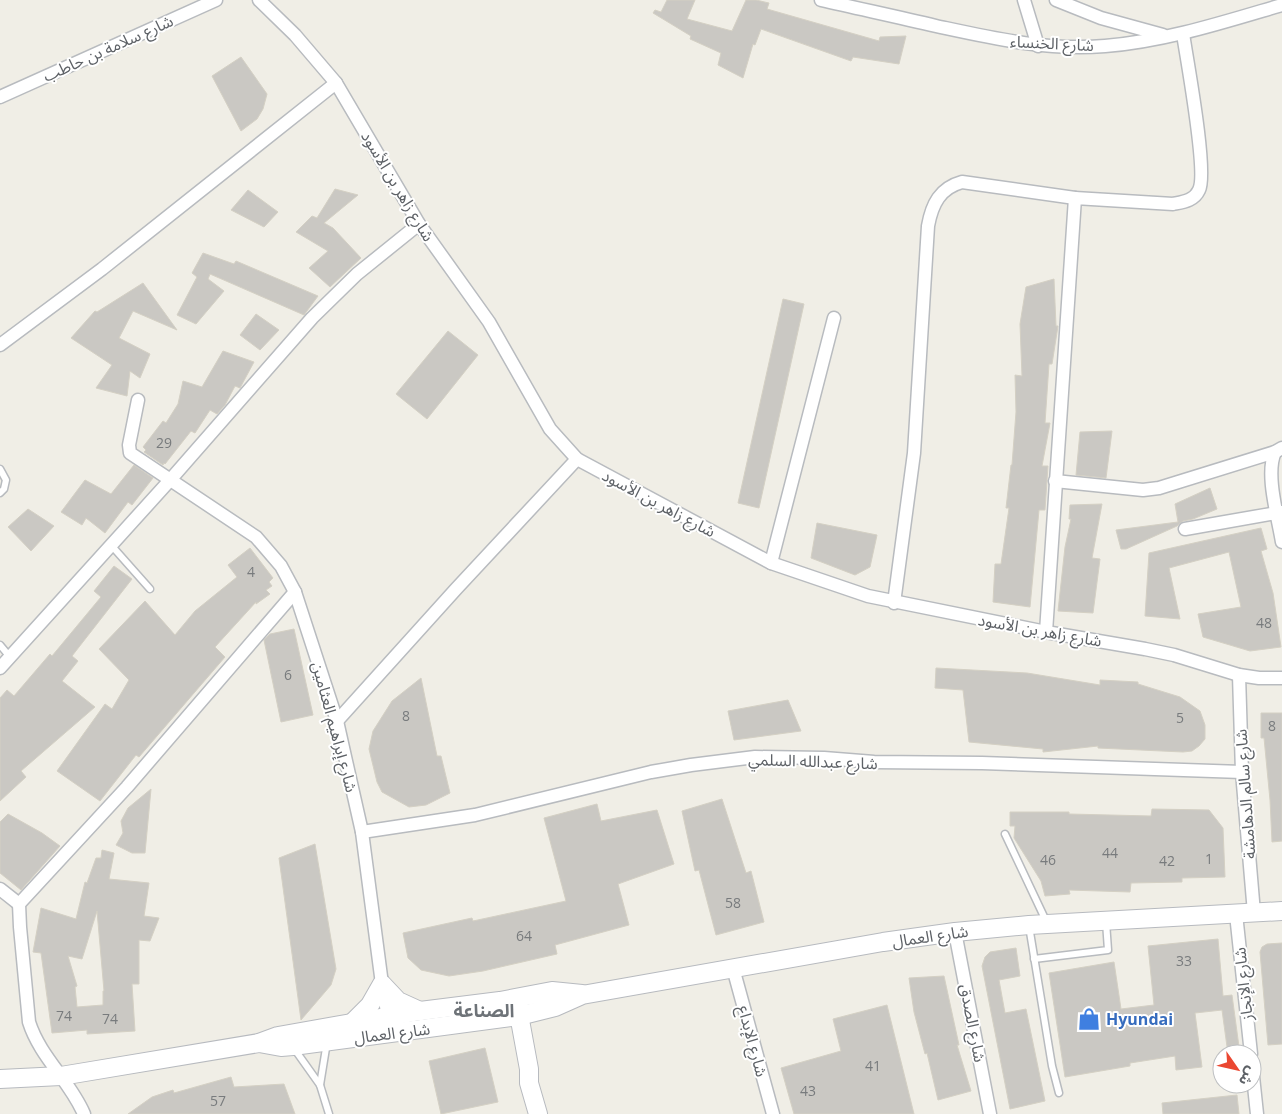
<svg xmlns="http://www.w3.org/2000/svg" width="1282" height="1114" font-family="'Open Sans','Noto Sans Arabic',sans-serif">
	<rect width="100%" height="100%" fill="#f0eee6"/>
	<g fill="#cac8c3" stroke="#d4d0c4" fill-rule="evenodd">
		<polygon points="667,0 695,0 687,19 732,31 746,0 756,0 769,3 767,9 879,41 880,37 906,36 899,64 853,57 851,61 761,29 755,45 753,44 743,78 718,65 721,53 690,39 691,36 653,13 655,10 661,12"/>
		<polygon points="241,57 267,94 263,109 257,119 241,131 212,76"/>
		<polygon points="335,189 358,195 324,223 333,228 361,258 330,287 309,268 328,251 296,232 312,216 317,218"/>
		<polygon points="248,190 278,212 264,227 231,210"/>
		<polygon points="203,253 234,264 236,261 318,296 304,315 210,274 208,279 224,291 196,324 177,315 197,277 192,273"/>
		<polygon points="1054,279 1056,326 1058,326 1052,364 1049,364 1045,423 1050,423 1042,466 1048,466 1045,510 1039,510 1030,607 993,602 995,564 1001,564 1009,508 1006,508 1011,465 1012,465 1016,412 1015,375 1022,376 1020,324 1026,287"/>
		<polygon points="143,283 177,330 133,311 119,338 150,354 140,378 130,371 127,396 96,388 112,365 71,338 95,311 97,312"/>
		<polygon points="783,299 804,304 759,508 738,503"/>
		<polygon points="256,314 279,330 260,350 240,335"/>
		<polygon points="448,331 478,355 427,419 396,394"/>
		<polygon points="223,351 254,362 240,388 235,386 225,405 217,414 210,410 195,433 191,431 165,464 164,463 163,465 144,452 146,450 143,447 163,421 166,423 178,404 183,381 202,387"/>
		<polygon points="1112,431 1106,478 1076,475 1080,432"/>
		<polygon points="134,465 153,478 132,505 128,502 105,533 86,518 82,525 61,512 85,480 111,494"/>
		<polygon points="1210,488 1217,509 1193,519 1183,521 1177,526 1126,549 1121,549 1116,530 1178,522 1175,504"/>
		<polygon points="1102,504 1092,558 1100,559 1093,613 1058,611 1065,547 1071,519 1069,519 1070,505"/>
		<polygon points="28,509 54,526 31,551 8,527"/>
		<polygon points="817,523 877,535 870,567 855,575 811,558"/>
		<polygon points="1261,528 1267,549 1261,551 1273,593 1281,647 1250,651 1203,637 1198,614 1241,607 1229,552 1169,568 1180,619 1145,616 1149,553"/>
		<polygon points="250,548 273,578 269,582 272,586 266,590 270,594 256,604 256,602 215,647 225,657 139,757 136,755 100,801 57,771 105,704 112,709 129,680 99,649 145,601 175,635 195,611 237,577 228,565"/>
		<polygon points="114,566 132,579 72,656 78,661 62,681 95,707 21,771 26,777 0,801 0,698 7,690 14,696 50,654 52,656 101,597 94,591"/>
		<polygon points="294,629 313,715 281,722 264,640 270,634"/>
		<polygon points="936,668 1027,673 1100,685 1100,680 1138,682 1138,684 1180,697 1200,711 1205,725 1205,739 1199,746 1192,751 1183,752 1098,748 1098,746 1043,752 1043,749 969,742 963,690 935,688"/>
		<polygon points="421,678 437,756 441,756 450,793 426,805 409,807 382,792 377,782 369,749 373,731 392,701"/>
		<polygon points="788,700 801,731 734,740 728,711"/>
		<polygon points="1261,713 1282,713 1282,841 1272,842 1270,800 1264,738 1261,738"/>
		<polygon points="151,789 145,853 132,853 116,845 123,833 121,821 128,808"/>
		<polygon points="722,799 746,873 751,871 764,922 716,935 699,870 695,871 682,811"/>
		<polygon points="597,804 601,821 657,810 674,864 618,884 629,925 555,945 557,954 483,971 449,976 421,970 408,958 403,933 472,918 473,921 566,901 544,818"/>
		<polygon points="1152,809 1209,810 1223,828 1225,877 1182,878 1182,882 1131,883 1130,892 1069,890 1070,894 1045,896 1041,881 1014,838 1015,826 1010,826 1010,812 1069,812 1069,814 1151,816"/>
		<polygon points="8,814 42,833 60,846 21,890 0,873 0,822"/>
		<polygon points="315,844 336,969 331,985 301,1020 279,858"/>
		<path d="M 102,850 L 114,853 L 109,879 L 149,883 L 144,916 L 159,918 L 150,941 L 139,940 L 139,984 L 132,984 L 135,1031 L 87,1034 L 87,1030 L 52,1033 L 41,953 L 33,952 L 41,908 L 76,919 L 85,882 L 87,883 L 96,858 L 101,858 ZM 97,911 L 104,991 L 103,991 L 103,1005 L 77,1007 L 75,987 L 77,986 L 68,956 L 82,959 Z"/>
		<polygon points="1218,939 1223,996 1232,995 1240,1054 1228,1054 1222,1010 1195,1013 1202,1067 1176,1070 1175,1056 1130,1063 1130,1066 1065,1077 1049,973 1114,962 1121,1009 1154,1005 1148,946"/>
		<polygon points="1282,943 1282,1044 1268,1045 1260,952 1262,947 1267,944"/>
		<polygon points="1016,948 1020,976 999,980 1005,1013 1026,1009 1045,1101 1010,1109 982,966 985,957 990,952"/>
		<polygon points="944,976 959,1045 957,1045 971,1091 938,1100 927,1053 925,1054 914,1012 909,978"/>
		<polygon points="887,1005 914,1114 794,1114 781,1068 841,1051 833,1019"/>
		<polygon points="485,1048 498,1102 441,1114 429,1061"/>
		<polygon points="231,1077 234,1087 284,1084 295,1114 128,1114 152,1097 173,1090 174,1093"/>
		<polygon points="1237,1095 1239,1114 1163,1114 1162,1103"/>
	</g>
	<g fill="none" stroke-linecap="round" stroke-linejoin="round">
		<defs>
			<g id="lane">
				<polyline points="0,469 6,480 4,489 0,493"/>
				<polyline points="111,545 150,589"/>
				<polyline points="0,645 10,657"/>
				<polyline points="1005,834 1047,923"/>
				<polyline points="1029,926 1052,1066 1059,1093"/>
				<polyline points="1034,959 1108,950 1106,922"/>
				<polyline points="293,1047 320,1085 329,1114"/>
				<polyline points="320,1085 327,1042"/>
			</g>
			<g id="street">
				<polyline points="259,0 295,35 336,83 419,224 489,322 550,429 577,459 771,563 868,596 1046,632 1145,649 1174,655 1239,675 1259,678 1282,678"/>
				<path d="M 821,0 C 860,9 898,17 936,26 C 992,38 1047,51 1105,46 C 1166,41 1224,22 1282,5"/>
				<polyline points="1024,0 1038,46"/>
				<polyline points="1056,0 1101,18 1163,35"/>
				<polyline points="0,97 216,0"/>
				<polyline points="0,345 102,269 336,83"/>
				<polyline points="138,400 129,445 130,453 256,537 281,566 295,592 337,721 362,832 382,984 389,1023"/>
				<path d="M 1275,452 C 1265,474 1278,517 1282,542"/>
				<polyline points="1055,481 1143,490 1159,488 1275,452 1282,448"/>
				<polyline points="1185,529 1282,512"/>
				<polyline points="771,563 834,318"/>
				<path d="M 894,603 L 914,453 L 928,226 C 932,204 940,188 962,182 L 1075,198"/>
				<path d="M 1046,632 L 1075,198 L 1173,204 C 1183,202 1194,201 1199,190 C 1208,173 1187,60 1183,34"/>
				<polyline points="0,668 171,479 312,318 357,274 419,224"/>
				<polyline points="1239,675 1242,772 1254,913"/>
				<polyline points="337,721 456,589 577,459"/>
				<polyline points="362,832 475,815 651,772 691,765 755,757 824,758 874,762 982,763 1242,772"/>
				<polyline points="0,889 19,904"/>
				<polyline points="1236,914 1251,1054"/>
				<polyline points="955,932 990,1114"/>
				<polyline points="733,968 773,1114"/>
				<polyline points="1252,1067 1257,1114"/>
				<path d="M 84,1114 C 70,1081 40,1057 29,1022 L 20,927 L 19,904 L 127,787 L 295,592"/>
			</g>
			<g id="secondary">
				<polyline points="517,1004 529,1069 529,1083 538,1114"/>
				<polyline points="353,1022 370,1005 382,984 398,1001 420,1011"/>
				<polyline points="259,1043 281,1047 293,1046 519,1016 555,1007 582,995 883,942 955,932 1029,925 1282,911"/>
				<polyline points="0,1079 61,1076 259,1043 278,1036 420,1011 500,1001 552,991 582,994"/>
			</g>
		</defs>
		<use href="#lane" stroke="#b8bbbf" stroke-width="9"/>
		<use href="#street" stroke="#b8bbbf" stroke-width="15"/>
		<use href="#secondary" stroke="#b7babf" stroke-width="20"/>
		<use href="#lane" stroke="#fff" stroke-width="6"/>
		<use href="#street" stroke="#fff" stroke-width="12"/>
		<use href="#secondary" stroke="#fff" stroke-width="18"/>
	</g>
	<defs>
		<symbol id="shop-bare" viewBox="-9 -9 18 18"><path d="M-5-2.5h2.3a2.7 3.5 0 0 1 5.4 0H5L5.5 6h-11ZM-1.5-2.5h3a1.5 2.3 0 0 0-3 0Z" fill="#3f7fe0" stroke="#fff" stroke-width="2.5" paint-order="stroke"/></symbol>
	</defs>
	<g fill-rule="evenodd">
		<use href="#shop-bare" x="1073" y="1003" width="32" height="32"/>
	</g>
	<g text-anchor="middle" stroke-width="4" stroke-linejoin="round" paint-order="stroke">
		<g font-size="14" fill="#787b7d">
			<text x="164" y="448">29</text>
			<text x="251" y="577">4</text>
			<text x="1264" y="628">48</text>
			<text x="288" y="680">6</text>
			<text x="406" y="721">8</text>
			<text x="1180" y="723">5</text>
			<text x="1272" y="731">8</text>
			<text x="1110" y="858">44</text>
			<text x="1209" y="864">1</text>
			<text x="1048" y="865">46</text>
			<text x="1167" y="866">42</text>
			<text x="733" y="908">58</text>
			<text x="524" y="941">64</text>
			<text x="1184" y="966">33</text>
			<text x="64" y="1021">74</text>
			<text x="110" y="1024">74</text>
			<text x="873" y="1071">41</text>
			<text x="808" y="1096">43</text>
			<text x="218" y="1106">57</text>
		</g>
		<g font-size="16" fill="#5d6166" stroke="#fff">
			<text transform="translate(1052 43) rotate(3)" y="6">شارع الخنساء</text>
			<text transform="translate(108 48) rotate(-24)" y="6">شارع سلامة بن حاطب</text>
			<text transform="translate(398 186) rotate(59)" y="6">شارع زاهر بن الأسود</text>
			<text transform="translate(659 503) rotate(28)" y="6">شارع زاهر بن الأسود</text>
			<text transform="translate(1040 630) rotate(10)" y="6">شارع زاهر بن الأسود</text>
			<text transform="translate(335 727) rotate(75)" y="6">شارع إبراهيم العثامين</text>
			<text transform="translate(813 761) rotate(2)" y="6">شارع عبدالله السلمي</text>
			<text transform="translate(1245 794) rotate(-94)" y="6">شارع سالم الدهامشة</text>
			<text transform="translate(930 936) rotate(-8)" y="6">شارع العمال</text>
			<text transform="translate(1243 984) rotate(-96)" y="6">شارع الإنجاز</text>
			<text transform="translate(973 1023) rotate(79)" y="6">شارع الصدق</text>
			<text transform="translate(392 1033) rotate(-7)" y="6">شارع العمال</text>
			<text transform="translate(753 1041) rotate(75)" y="6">شارع الإبداع</text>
		</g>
		<g font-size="16" font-weight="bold" fill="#366cbe" stroke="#fff" text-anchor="start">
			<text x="1106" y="1025">Hyundai</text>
		</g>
		<g font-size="18" font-weight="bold" fill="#6e7378" stroke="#fff">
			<text x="484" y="1017">الصناعة</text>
		</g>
	</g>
	<g transform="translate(1237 1069) rotate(124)"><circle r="24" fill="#ffffff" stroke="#bec0c2"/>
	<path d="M0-4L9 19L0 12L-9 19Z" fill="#ea4731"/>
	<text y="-8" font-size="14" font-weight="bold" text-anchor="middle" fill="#5d6166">ش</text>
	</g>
</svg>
